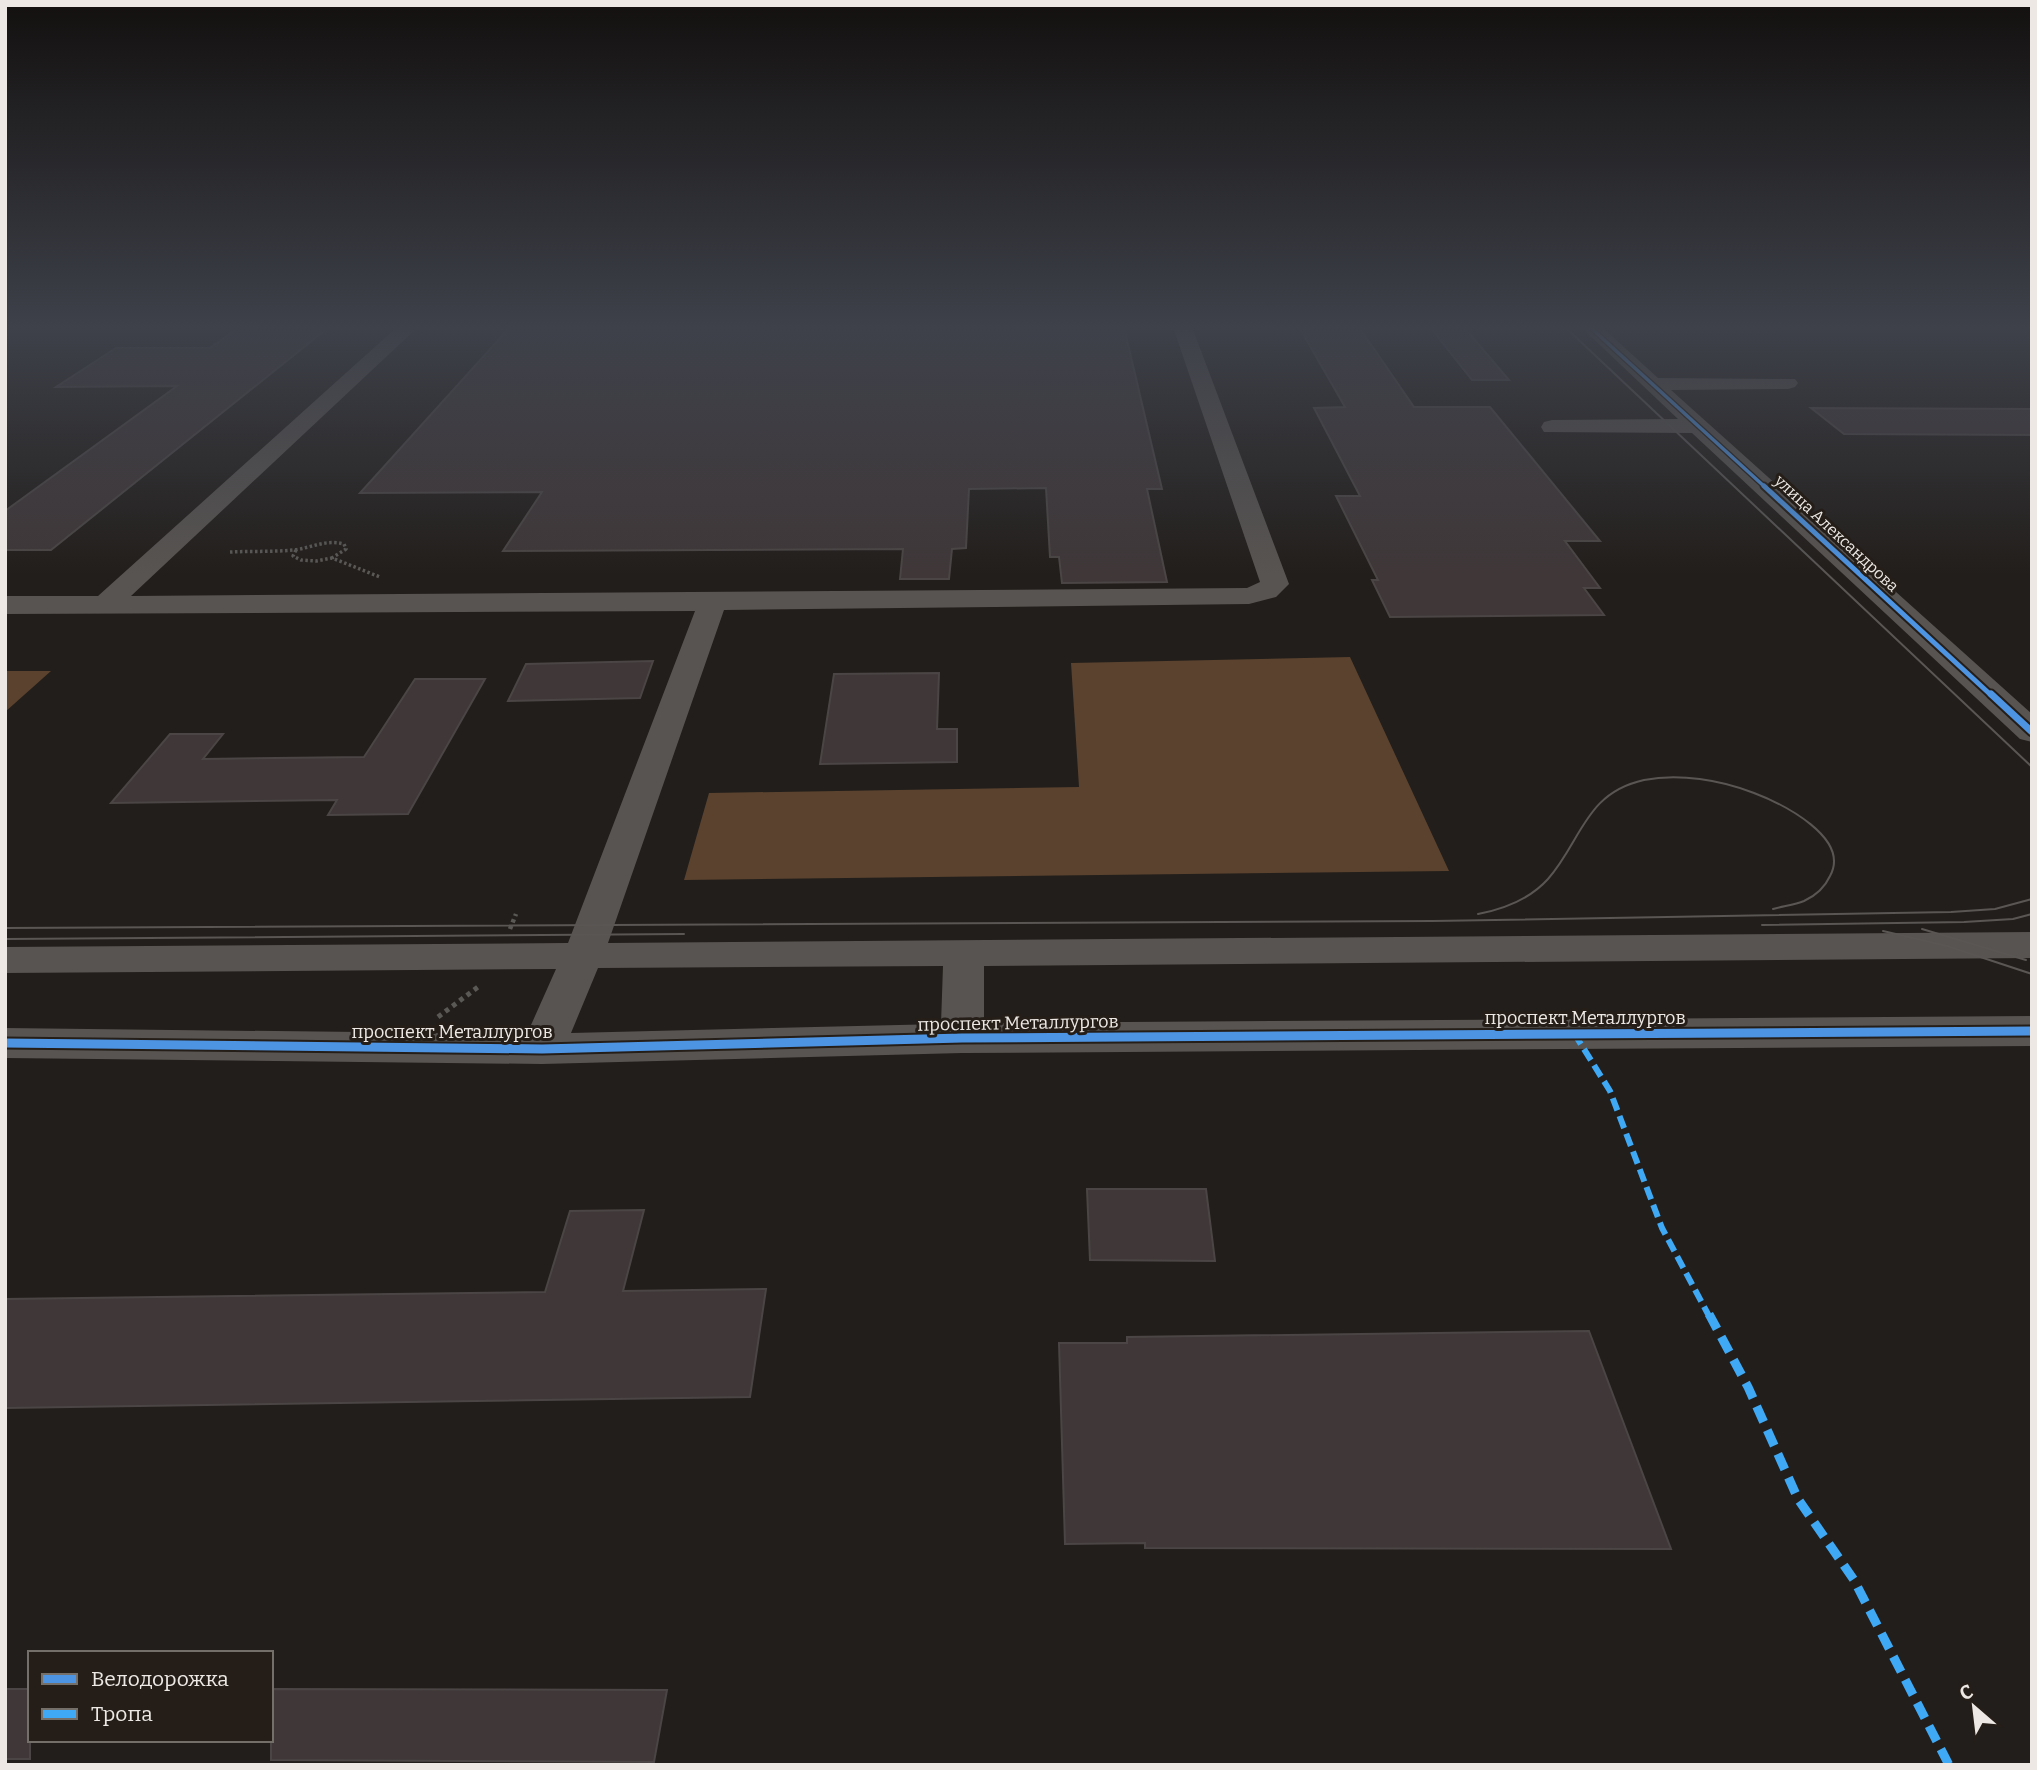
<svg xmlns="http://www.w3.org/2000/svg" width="2037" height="1770" font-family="Bitter,serif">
	<rect width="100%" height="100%" fill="#221e1b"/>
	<g fill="#5a422e">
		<polygon points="1350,657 1449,871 684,880 709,793 1079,787 1071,663"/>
		<polygon points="5,671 51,671 5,712"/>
	</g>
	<g fill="#3f3738" stroke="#4b4645" stroke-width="2">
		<polygon points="239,327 329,327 51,550 5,550 5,511 177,386 56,387 116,348 210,348"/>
		<polygon points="510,327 1124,327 1162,489 1147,489 1167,582 1062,583 1059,557 1050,557 1046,488 969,489 966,548 952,549 949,579 900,579 903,549 503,551 542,492 360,493"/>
		<polygon points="1299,327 1359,327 1414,407 1490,407 1600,541 1565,541 1600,588 1584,588 1604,615 1390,617 1372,580 1378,580 1336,496 1360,496 1314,408 1345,407"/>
		<polygon points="1430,327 1464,327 1509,380 1472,380"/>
		<polygon points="1811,408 2032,409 2032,435 1844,434"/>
		<polygon points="653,661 640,698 508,701 526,664"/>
		<polygon points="939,673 937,729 957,729 957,762 820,764 834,674"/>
		<polygon points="415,679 485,679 408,814 328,815 337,800 111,803 170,734 223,734 203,759 364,757"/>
		<polygon points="1087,1189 1206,1189 1215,1261 1090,1260"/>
		<polygon points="644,1210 623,1291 766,1289 750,1397 5,1408 5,1299 545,1292 570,1211"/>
		<polygon points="1589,1331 1671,1549 1145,1548 1145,1543 1065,1544 1059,1343 1127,1343 1127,1337"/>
		<rect x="5" y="1689" width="25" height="70"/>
		<polygon points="271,1689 667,1690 654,1762 271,1760"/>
	</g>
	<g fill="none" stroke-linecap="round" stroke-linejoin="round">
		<g stroke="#5b5956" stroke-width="3.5" stroke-dasharray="2.5 2.5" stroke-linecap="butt">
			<polyline points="296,550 293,556 301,560 316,561 332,558"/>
			<path d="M 230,552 C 251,551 273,552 293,550 C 312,548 325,539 344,544 L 346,549 L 332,558 L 380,577"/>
		</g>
		<polyline stroke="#5b5956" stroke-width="4.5" stroke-dasharray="3.5 3.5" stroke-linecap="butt" points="510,929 516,914"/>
		<polyline stroke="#5b5956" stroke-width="5" stroke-dasharray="4.5 4.5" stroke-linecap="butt" points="438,1017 478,987"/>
		<g fill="#585451" fill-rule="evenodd">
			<path d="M 397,327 L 418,327 L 131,596 L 1247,588 L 1260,582 L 1173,327 L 1192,327 L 1289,584 L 1276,597 L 1249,604 L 724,610 L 608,943 L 2032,932 L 2032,958 L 984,966 L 984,1023 L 2032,1016 L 2032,1046 L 962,1053 L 542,1064 L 5,1058 L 5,1028 L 527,1034 L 556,969 L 5,973 L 5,947 L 568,943 L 695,611 L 5,614 L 5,596 L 98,596 ZM 943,966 L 941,1024 L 571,1033 L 598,968 Z"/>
			<polygon points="1581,327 1602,327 1658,378 1795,379 1798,383 1795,387 1788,389 1671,390 2032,714 2032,742 2020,739 1692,433 1544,432 1541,427 1544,422 1552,420 1678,419"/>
		</g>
		<g stroke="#595654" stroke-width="2">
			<polyline points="1565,327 2032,767"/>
			<path d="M 1478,914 C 1504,909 1530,899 1548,879 C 1582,840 1585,793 1644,780 C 1679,773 1721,780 1754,793 C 1783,804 1851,838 1830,876 C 1825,887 1815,896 1804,901 C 1794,905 1783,906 1773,909"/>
			<polyline points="1762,925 1964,922 2013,919 2032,914"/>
			<polyline points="5,928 1433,921 1951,912 1995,909 2032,899"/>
			<polyline points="1922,929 2026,960"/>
			<polyline points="1883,931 1947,946 2032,974"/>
			<polyline points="5,939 684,934"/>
		</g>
		<polyline stroke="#3fa9f5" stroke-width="6" stroke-dasharray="13 6" stroke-linecap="butt" points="1574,1033 1610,1091 1662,1228 1709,1316"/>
		<polyline stroke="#3fa9f5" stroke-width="9" stroke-dasharray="17 9" stroke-linecap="butt" points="1709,1314 1748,1387 1798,1499 1854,1580 1949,1765"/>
		<defs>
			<polyline id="cycleway-far3" points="1590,327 1766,488"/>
			<polyline id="cycleway-far2" points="1764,486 1992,696"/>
			<polyline id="cycleway-far1" points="1991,694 2032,732"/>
			<polyline id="cycleway" points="5,1043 542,1049 962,1038 2032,1031"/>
		</defs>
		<use href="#cycleway-far3" stroke="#251e18" stroke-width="6"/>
		<use href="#cycleway-far2" stroke="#251e18" stroke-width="9"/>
		<use href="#cycleway-far1" stroke="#251e18" stroke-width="11"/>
		<use href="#cycleway" stroke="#251e18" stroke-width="13"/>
		<use href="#cycleway-far3" stroke="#4d94e3" stroke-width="3.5"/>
		<use href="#cycleway-far2" stroke="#4d94e3" stroke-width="5"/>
		<use href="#cycleway-far1" stroke="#4d94e3" stroke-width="7"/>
		<use href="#cycleway" stroke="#4d94e3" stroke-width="9"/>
	</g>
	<linearGradient id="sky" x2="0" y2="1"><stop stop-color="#13100f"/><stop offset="0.57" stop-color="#3e414a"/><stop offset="1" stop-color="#3e414a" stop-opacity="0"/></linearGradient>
	<rect width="2037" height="575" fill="url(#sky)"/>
	<g text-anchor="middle" stroke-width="6" stroke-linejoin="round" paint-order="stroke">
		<g font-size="16" fill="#ede8e4" stroke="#251e18">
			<text transform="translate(1837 533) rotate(43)" y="6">улица Александрова</text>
		</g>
		<g font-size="18" fill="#ede8e4" stroke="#251e18">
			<text x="1585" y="1024">проспект Металлургов</text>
			<text transform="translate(1018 1023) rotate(-1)" y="6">проспект Металлургов</text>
			<text x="452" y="1038">проспект Металлургов</text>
		</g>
	</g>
	<rect width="2037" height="1770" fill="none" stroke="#ede8e4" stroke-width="14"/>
	<rect x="28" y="1651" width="245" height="91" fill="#251e18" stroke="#756f6a" stroke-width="2"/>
	<rect x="42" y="1674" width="35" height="10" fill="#4d94e3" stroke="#756f6a" stroke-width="2"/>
	<text x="91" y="1686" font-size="21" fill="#ede8e4">Велодорожка</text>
	<rect x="42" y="1709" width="35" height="10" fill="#3fa9f5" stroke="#756f6a" stroke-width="2"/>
	<text x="91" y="1721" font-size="21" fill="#ede8e4">Тропа</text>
	<g transform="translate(1974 1707) rotate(332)" stroke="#251e18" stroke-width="5" paint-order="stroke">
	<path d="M0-5L12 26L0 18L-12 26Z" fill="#ede8e4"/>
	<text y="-10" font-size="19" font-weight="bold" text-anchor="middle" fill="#ede8e4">С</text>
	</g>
</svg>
